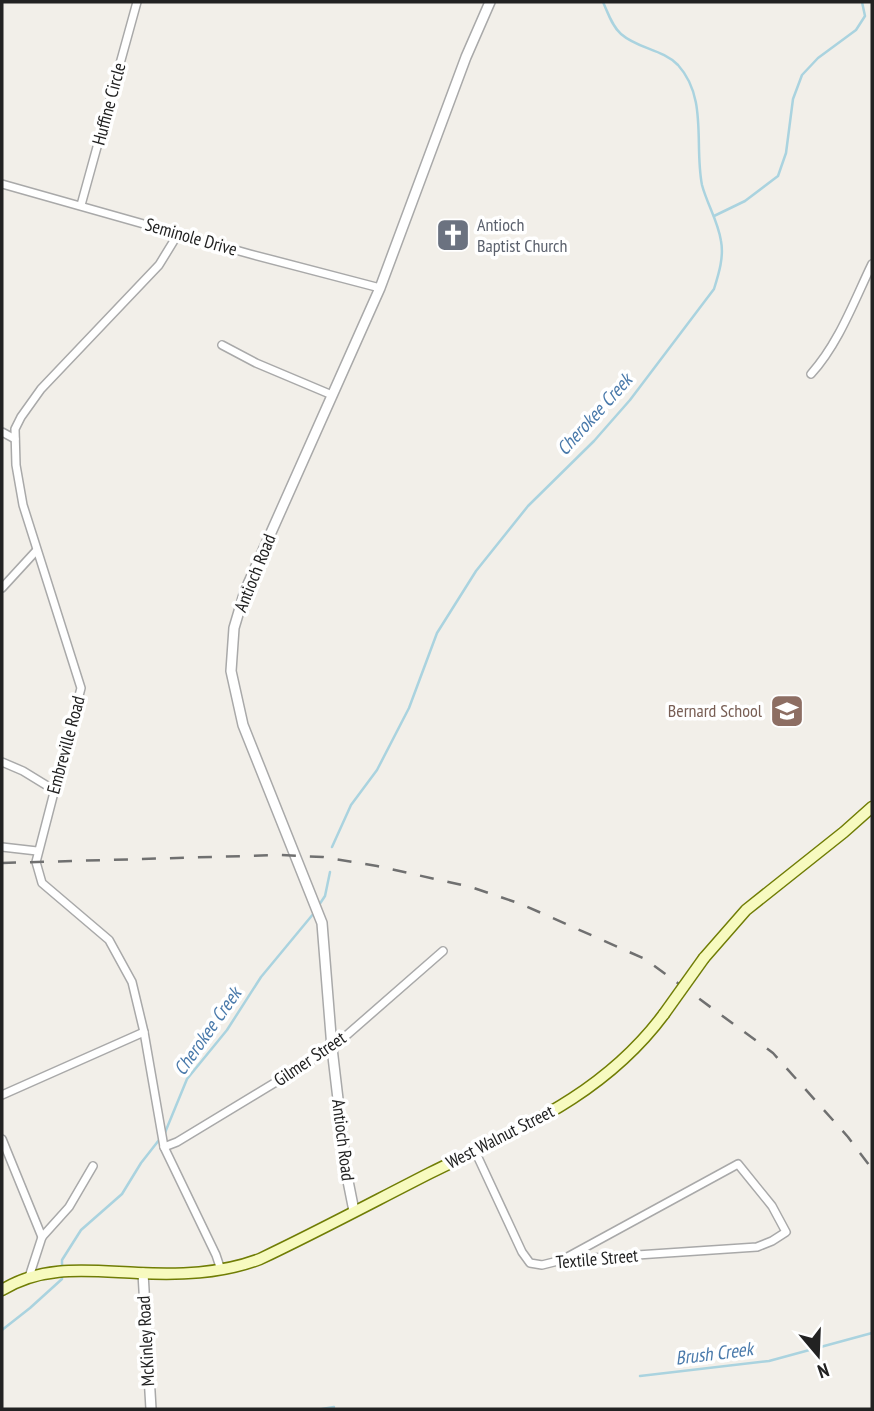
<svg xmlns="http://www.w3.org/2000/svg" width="874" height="1411" font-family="'PT Sans Narrow',sans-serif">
  <rect width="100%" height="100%" fill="#f2efe9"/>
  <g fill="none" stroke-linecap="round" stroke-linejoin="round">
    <!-- stream -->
    <g stroke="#aad3df" stroke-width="2.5">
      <path d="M 714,216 L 745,201 L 778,176 L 786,153 L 793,99 L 802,75 L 818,58 L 856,30 L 865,16 L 862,2"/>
      <path d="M 332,847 L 351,805 L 377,770 L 409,708 L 437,633 L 476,571 L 528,506 L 594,441 L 630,400 L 714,289 C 719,273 724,257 721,241 C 718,221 707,204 702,185 C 694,145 708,98 678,65 C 662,49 638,49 621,34 C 612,26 608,13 603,2"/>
      <path d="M 317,908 L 325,896 L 330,872"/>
      <path d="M 164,1135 L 187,1079 L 227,1030 L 261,977 L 314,913"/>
      <path d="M 62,1268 L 62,1260 L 81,1230 L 122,1194 L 141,1163 L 159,1140"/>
      <path d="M 2,1330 L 30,1308 L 62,1279 L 62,1275"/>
      <path d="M 640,1376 L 769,1361 L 872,1333"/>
      <path d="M 322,1409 L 334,1407"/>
    </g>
    <!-- minor casing -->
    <g stroke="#a9a9a9" stroke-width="10">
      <g id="minor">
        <path d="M 2,184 L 250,254 L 380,288"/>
        <path d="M 81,205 L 137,2"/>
        <path d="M 178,234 L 159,265 L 41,389 L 21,417 L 15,429 L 16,465 L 23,505 L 81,688 L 36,862 L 42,883 L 109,940 L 132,982 L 144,1032 L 164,1147 L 216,1255 L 221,1270"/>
        <path d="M 222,345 L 256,363 L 332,395"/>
        <path d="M 811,374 C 839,343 854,301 872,264"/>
        <path d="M 2,432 L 15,439"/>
        <path d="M 2,588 L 36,551"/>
        <path d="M 2,762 L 23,771 L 54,790"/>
        <path d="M 2,847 L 37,851"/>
        <path d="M 2,1095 L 144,1032"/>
        <path d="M 2,1139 L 42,1237"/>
        <path d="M 164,1147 L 177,1142 L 332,1048 L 443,951"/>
        <path d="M 475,1151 L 522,1252 L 530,1263 L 542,1265 L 562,1260 L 757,1247 L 772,1241 L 786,1232 L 772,1206 L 738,1164 L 562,1260"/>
        <path d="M 29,1277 L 42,1237 L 69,1207 L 93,1166"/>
      </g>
    </g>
    <!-- tertiary casing -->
    <g stroke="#a9a9a9" stroke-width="12">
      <g id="tertiary">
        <path d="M 354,1211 L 347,1176 L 332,1048 L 322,923 L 243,725 L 231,671 L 234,628 L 245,591 L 380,288 L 466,57 L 490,2"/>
        <path d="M 143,1273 L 151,1409"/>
      </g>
    </g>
    <!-- secondary casing -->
    <g stroke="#707d05" stroke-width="13">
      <g id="secondary">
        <path d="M 704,958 L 746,910 L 844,832 L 872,807"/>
        <path d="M 2,1290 C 44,1264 90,1271 138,1273 C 179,1275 220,1274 260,1259 C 317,1232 373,1202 430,1173 C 519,1129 603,1096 664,1014"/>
      </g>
    </g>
    <!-- minor -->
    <use href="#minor" stroke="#fff" stroke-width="7"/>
    <!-- tertiary -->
    <use href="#tertiary" stroke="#fff" stroke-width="9"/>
    <!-- secondary -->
    <use href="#secondary" stroke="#f7fabf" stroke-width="10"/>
    <!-- rail -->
    <path stroke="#707070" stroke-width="2.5" stroke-dasharray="14 14" stroke-linecap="butt" d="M 2,863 L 280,855 L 323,857 L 377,866 L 471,887 L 521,904 L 645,959 L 773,1053 L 848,1137 L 872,1169"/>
    <!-- secondary-bridge casing -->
    <g stroke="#707d05" stroke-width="13" stroke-linecap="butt">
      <path id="secondary-bridge" d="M 664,1014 L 704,958"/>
    </g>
    <!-- secondary-bridge -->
    <use href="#secondary-bridge" stroke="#f7fabf" stroke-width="10"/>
  </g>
  <!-- icons -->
  <defs>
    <g id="church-square" transform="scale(1.75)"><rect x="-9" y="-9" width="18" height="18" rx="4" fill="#6b7280" stroke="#fff"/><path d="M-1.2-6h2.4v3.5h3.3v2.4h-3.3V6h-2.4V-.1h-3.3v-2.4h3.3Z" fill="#fff"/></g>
    <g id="school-square" transform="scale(1.75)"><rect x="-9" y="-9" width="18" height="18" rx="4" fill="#8d6e63" stroke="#fff"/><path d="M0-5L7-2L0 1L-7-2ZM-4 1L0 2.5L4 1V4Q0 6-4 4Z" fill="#fff"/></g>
  </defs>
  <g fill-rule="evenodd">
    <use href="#church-square" x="453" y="235"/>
    <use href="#school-square" x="787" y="711"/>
  </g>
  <g text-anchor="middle" stroke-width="7" stroke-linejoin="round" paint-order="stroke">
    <!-- street labels -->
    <g font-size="18" fill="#222" stroke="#fff">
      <text transform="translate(109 104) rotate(-75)" y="6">Huffine Circle</text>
      <text transform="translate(191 237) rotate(16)" y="6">Seminole Drive</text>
      <text transform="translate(255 573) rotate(-68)" y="6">Antioch Road</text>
      <text transform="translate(66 745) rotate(-75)" y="6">Embreville Road</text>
      <text transform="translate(310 1059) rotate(-34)" y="6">Gilmer Street</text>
      <text transform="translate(500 1137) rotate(-27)" y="6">West Walnut Street</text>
      <text transform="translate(343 1140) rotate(83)" y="6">Antioch Road</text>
      <text transform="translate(597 1259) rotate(-5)" y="6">Textile Street</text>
      <text transform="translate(146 1341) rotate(-93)" y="6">McKinley Road</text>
    </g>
    <!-- worship labels -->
    <g font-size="18" fill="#5b616d" stroke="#fff" text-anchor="start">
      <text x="477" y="231">Antioch<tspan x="477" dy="21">Baptist Church</tspan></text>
    </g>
    <!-- education labels -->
    <g font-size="18" fill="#785e54" stroke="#fff" text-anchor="end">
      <text x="762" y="717">Bernard School</text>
    </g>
    <!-- water labels -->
    <g font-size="19" font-style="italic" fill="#4a7aab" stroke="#fff">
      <text transform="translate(594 414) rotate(-48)" y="7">Cherokee Creek</text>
      <text transform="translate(207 1031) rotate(-55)" y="7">Cherokee Creek</text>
      <text transform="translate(714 1353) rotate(-7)" y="7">Brush Creek</text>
    </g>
  </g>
  <!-- border -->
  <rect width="874" height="1411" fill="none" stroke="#222222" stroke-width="7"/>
  <!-- north arrow -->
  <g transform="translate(818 1355) rotate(161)" stroke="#ffffff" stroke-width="5" paint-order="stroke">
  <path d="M0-5L12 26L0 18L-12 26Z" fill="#222222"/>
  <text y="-10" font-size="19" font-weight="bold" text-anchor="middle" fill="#222222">N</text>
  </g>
</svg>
